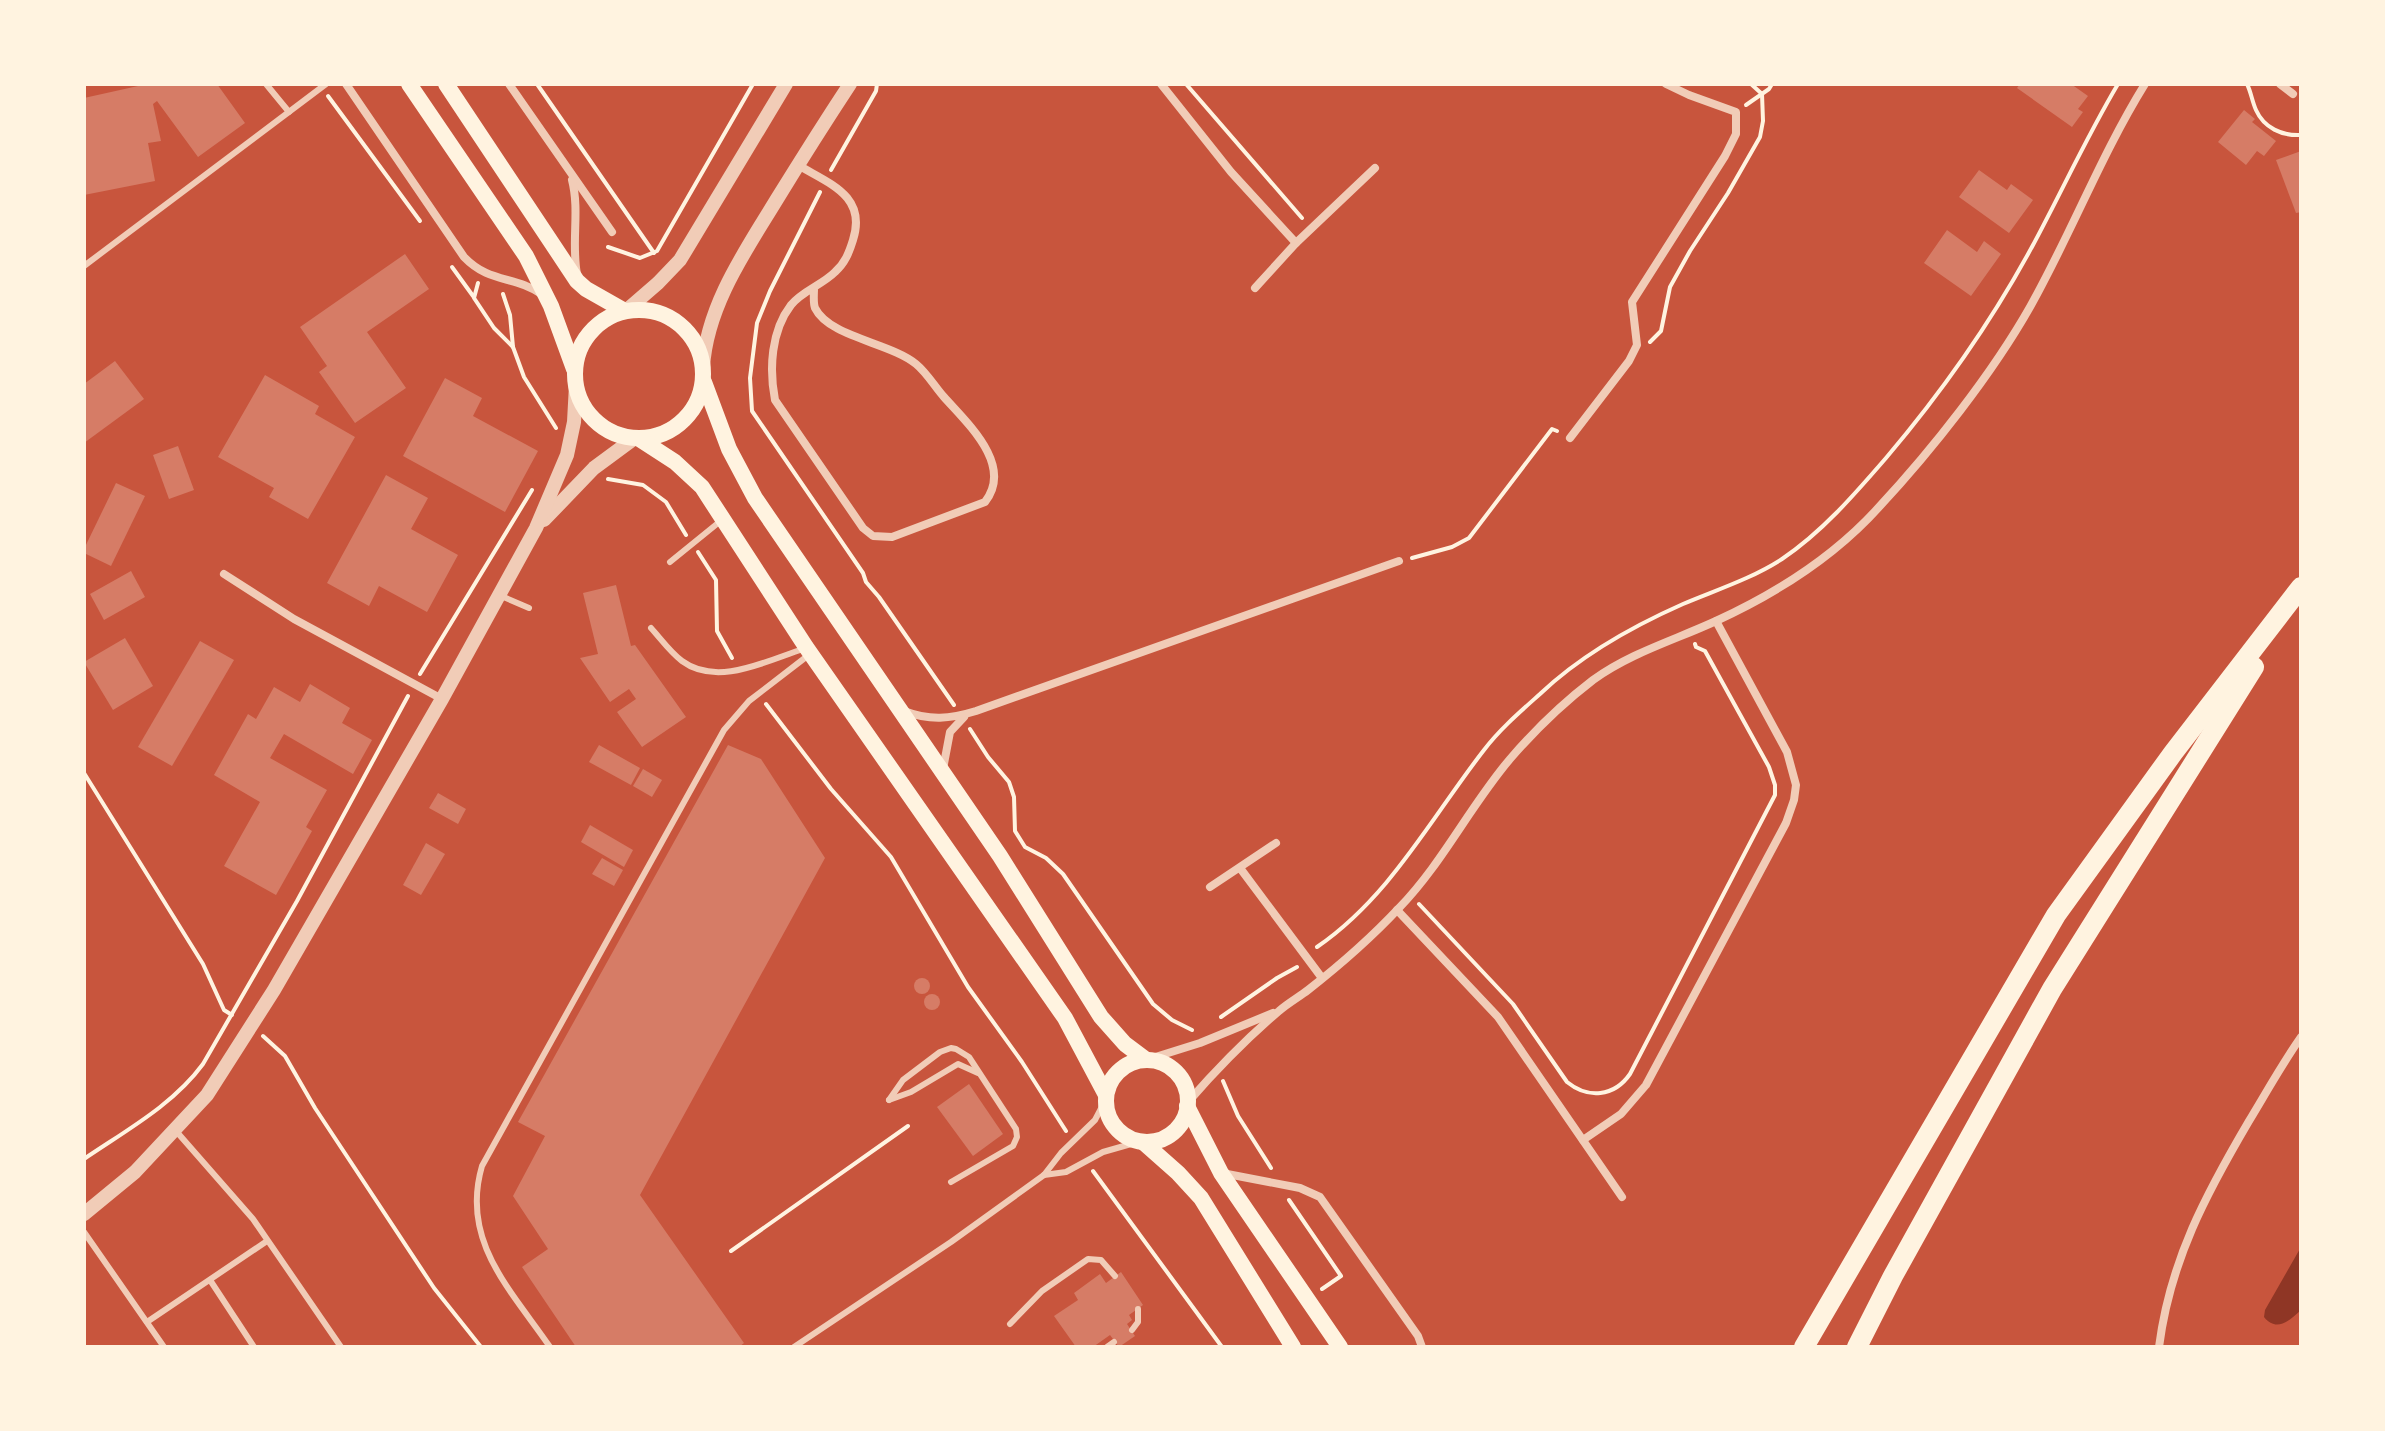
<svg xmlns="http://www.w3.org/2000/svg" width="2385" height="1431" font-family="'Public Sans',sans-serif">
  <rect width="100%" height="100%" fill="#c8553d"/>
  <!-- water -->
  <path fill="#8f3625" d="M 2301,1247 L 2301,1310 C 2290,1320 2277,1333 2264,1317 L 2265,1310 Z"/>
  <!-- building -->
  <g fill="#d67c66">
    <path d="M 147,84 L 217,84 L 245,123 L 198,157 L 157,101 L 153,104 L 161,141 L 148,143 L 155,181 L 84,195 L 84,98 Z"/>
    <path d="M 2020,84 L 2071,84 L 2088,96 L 2078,109 L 2083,112 L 2072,127 L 2017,88 Z"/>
    <path d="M 2244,110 L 2255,119 L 2252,122 L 2276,141 L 2264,156 L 2257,151 L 2246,165 L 2218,142 Z"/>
    <path d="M 2301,151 L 2301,212 L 2296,213 L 2276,160 Z"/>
    <path d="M 1979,170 L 2007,190 L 2011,184 L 2033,200 L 2009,233 L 1959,197 Z"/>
    <path d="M 1947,230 L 1977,252 L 1984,241 L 2001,254 L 1971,296 L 1924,263 Z"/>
    <path d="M 405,254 L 429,289 L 367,332 L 406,388 L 355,423 L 319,372 L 327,366 L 300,327 Z"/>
    <path d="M 115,361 L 144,399 L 84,443 L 84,384 Z"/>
    <path d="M 265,375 L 319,406 L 315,414 L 355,437 L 308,519 L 269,497 L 274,488 L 218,457 Z"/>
    <path d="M 445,378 L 482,398 L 473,416 L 538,451 L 505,512 L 403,456 Z"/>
    <path d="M 178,446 L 194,490 L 169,499 L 153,455 Z"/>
    <path d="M 386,475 L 428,498 L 411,529 L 458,555 L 427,612 L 379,586 L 369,606 L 327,583 Z"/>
    <path d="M 116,483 L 145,496 L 111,566 L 84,553 L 84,549 Z"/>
    <path d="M 131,571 L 145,597 L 104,620 L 90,594 Z"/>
    <path d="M 616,585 L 631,646 L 635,645 L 686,717 L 642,747 L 617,712 L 636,699 L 629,689 L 610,702 L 580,658 L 598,654 L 583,593 Z"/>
    <path d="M 125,638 L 153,686 L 113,710 L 84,662 Z"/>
    <path d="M 200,641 L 234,660 L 172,766 L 138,747 Z"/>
    <path d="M 310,684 L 350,708 L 342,723 L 372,740 L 353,774 L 284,734 L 270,758 L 327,790 L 306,827 L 312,831 L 276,895 L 224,866 L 260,802 L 214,775 L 248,714 L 256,719 L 274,687 L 300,702 Z"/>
    <path d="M 599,745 L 640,768 L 631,785 L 589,762 Z"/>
    <path d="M 728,745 L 761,759 L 825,858 L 640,1195 L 744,1343 L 739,1347 L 576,1347 L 522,1267 L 548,1249 L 513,1196 L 545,1136 L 518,1122 Z"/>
    <path d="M 643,769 L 662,780 L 652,797 L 633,786 Z"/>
    <path d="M 438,793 L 466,809 L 458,824 L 429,808 Z"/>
    <path d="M 590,825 L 633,850 L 624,867 L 581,842 Z"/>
    <path d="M 426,843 L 445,854 L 421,895 L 403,885 Z"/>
    <path d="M 602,858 L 623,870 L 614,886 L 592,874 Z"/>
    <circle cx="922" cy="986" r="8"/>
    <circle cx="932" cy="1002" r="8"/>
    <path d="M 969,1084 L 1003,1134 L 973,1156 L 937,1107 Z"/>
    <path d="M 1121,1272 L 1143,1305 L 1129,1315 L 1132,1320 L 1127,1324 L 1135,1336 L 1119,1347 L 1110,1335 L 1093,1347 L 1076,1347 L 1054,1316 L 1078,1300 L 1074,1293 L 1100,1274 L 1106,1283 Z"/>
  </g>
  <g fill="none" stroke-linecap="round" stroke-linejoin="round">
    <!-- path -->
    <g stroke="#fff3e0" stroke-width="4">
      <path d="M 537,84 L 654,253"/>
      <path d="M 1186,84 L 1302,218"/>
      <path d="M 2247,84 C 2251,92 2252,101 2256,110 C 2264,128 2282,136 2301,135"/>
      <path d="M 328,96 L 420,221"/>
      <path d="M 1746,105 L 1769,89 L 1772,84"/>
      <path d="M 831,170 L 876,91 L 877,84"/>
      <path d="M 820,192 L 770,291 L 757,323 L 750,378 L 752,411 L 863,573 L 866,582 L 879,597 L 954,705"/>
      <path d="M 608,247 L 640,258 L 657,251 L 753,84"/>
      <path d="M 452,267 L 473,296"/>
      <path d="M 478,283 L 474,298 L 494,328 L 513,347"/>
      <path d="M 503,294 L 510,315 L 513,347 L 524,377 L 556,428"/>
      <path d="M 1650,342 L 1661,331 L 1670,287 L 1690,251 L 1728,193 L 1760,137 L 1763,121 L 1762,94 L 1751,84"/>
      <path d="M 608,479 L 643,485 L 666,502 L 686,535"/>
      <path d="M 698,552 L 716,580 L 717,631 L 732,658"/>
      <path d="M 1412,558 L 1452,547 L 1469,538 L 1552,429 L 1557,431"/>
      <path d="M 420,674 L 532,490"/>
      <path d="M 766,704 L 831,789 L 891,857 L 968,987 L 1022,1062 L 1066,1131"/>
      <path d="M 970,729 L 988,757 L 1009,782 L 1014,797 L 1015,831 L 1025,847 L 1046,858 L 1063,874 L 1153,1004 L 1172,1020 L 1192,1030"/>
      <path d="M 84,773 L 203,964 L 224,1010 L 232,1015"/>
      <path d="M 1419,904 L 1513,1004 L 1567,1082 C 1588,1099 1614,1097 1630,1074 L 1775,795 L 1775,785 L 1769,767 L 1705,651 L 1696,647 L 1695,644"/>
      <path d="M 1317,947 C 1390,897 1431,818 1484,750 C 1500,729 1521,711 1540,694 C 1581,655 1631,627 1683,604 C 1716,590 1751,579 1782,559 C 1822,532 1854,495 1886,458 C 1942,392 1992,321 2033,245 C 2062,191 2087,136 2118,84"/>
      <path d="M 1221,1017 L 1277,978 L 1297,967"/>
      <path d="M 263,1036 L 285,1056 L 315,1108 L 434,1288 L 481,1347"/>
      <path d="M 1223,1081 L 1238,1116 L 1271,1168"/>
      <path d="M 84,1159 C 125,1131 173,1105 203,1064 L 297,901 L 408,696"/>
      <path d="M 1093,1171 L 1222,1347"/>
      <path d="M 1289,1200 L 1341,1276 L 1322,1289"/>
      <path d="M 731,1251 L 908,1126"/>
    </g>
    <!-- service -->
    <g stroke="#f1ccb7" stroke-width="6">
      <path d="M 266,84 L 289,112"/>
      <path d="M 84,266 L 326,84"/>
      <path d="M 670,562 L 723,519"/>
      <path d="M 499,595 L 529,608"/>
      <path d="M 651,628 C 661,639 670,652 682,661 C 717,687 766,661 803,649"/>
      <path d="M 889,1100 L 903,1080 L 940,1052 L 951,1048 L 956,1049 L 969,1057 L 1016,1129 L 1017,1137 L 1013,1146 L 951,1182"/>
      <path d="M 889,1100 L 911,1092 L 958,1064 L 978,1073"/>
      <path d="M 176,1131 L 253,1219 L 341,1347"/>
      <path d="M 1044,1175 L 1066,1172 L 1103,1152 L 1138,1142"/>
      <path d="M 84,1232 L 164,1347"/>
      <path d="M 210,1280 L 254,1347"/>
      <path d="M 147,1322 L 267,1241"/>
      <path d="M 1010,1324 L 1042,1291 L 1088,1259 L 1101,1260 L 1115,1276"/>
      <path d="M 1132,1330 L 1138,1322 L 1138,1309"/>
      <path d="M 550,1347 C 511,1290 460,1241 482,1166 L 724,730 L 749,701 L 810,654"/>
      <path d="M 794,1347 L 951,1242 L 1044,1175 L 1061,1153 L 1095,1120 L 1106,1099"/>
      <path d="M 1107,1347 L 1114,1342"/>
    </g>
    <!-- minor -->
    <g stroke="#f1ccb7" stroke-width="8">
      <path d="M 346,84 L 464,257 C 490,284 514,275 543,295"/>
      <path d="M 509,84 L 612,232"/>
      <path d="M 1161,84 L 1231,172 L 1296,243"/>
      <path d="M 2280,84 L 2293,94"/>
      <path d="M 798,165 C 830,184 867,196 853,240 C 849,253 845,263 835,272 C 822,285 802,291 791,305 C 771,331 769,369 775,400 L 863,528 L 873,536 L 892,537 L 985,502 C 1014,465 967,423 944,397 C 935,387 927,373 916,364 C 891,343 829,337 815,308 C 813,303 814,294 814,289"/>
      <path d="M 572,180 C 580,211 571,243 577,274"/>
      <path d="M 1255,288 L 1296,243 L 1375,168"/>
      <path d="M 1570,438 L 1629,361 L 1637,345 L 1632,302 L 1725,156 L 1736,134 L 1736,112 L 1689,95 L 1666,84"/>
      <path d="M 224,574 L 294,619 L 442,699"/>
      <path d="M 904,711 C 930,721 950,719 976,711 L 1399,561"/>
      <path d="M 943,769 L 950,732 L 964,717"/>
      <path d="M 1240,868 L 1322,978"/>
      <path d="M 1210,887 L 1276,843"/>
      <path d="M 1397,910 L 1498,1017 L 1622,1197"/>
      <path d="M 1149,1059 L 1200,1043 L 1273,1013"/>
      <path d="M 1188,1102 C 1216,1070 1246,1039 1279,1011 C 1288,1003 1299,997 1308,990 C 1340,965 1371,938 1399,908 C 1442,864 1470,806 1510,759 C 1535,730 1563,703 1593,680 C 1630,653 1675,640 1716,621 C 1777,593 1834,557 1879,507 C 1932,450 1992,374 2030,307 C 2071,234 2101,155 2145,84"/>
      <path d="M 1583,1140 L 1621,1114 L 1646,1085 L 1786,823 L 1794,800 L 1796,785 L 1787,752 L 1716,621"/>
      <path d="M 1222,1173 L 1300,1188 L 1320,1197 L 1418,1336 L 1422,1347"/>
      <path d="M 2159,1347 C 2170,1261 2206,1194 2249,1121 C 2266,1093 2282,1064 2301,1037"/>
    </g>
    <!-- tertiary -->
    <g stroke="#f1ccb7" stroke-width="14">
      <path d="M 628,309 L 658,283 L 680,260 L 786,84"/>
      <path d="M 703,367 C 707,305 746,250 777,199 C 801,160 825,122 850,84"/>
      <path d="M 544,520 L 594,468 L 636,437"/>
      <path d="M 84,1214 L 135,1172 L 207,1095 L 274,990 L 442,699 L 536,528 L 567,455 L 574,422 L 576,385"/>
    </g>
    <!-- secondary -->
    <g stroke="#fff3e0" stroke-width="16">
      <path d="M 409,84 L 526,256 L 551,306 L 574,369"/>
      <path d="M 446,84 L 577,281 L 586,289 L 623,310"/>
      <circle cx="639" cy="374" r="64"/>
      <path d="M 704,382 L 729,449 L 755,498 L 1000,856 L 1101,1017 L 1125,1044 L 1145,1059"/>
      <path d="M 638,438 L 675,462 L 702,487 L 806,647 L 1065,1018 L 1106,1095"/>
      <circle cx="1147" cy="1101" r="41"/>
      <path d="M 1187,1106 L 1221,1173 L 1340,1347"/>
      <path d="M 1143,1142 L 1178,1173 L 1201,1198 L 1293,1347"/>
    </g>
    <!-- primary -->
    <g stroke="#fff3e0" stroke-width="20">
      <path d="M 1804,1347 L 2056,915 L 2173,753 L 2301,587"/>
      <path d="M 1857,1347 L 1893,1276 L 2052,989 L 2254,667"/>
    </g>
  </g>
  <!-- border -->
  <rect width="2385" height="1431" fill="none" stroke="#fff3e0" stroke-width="172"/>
</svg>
